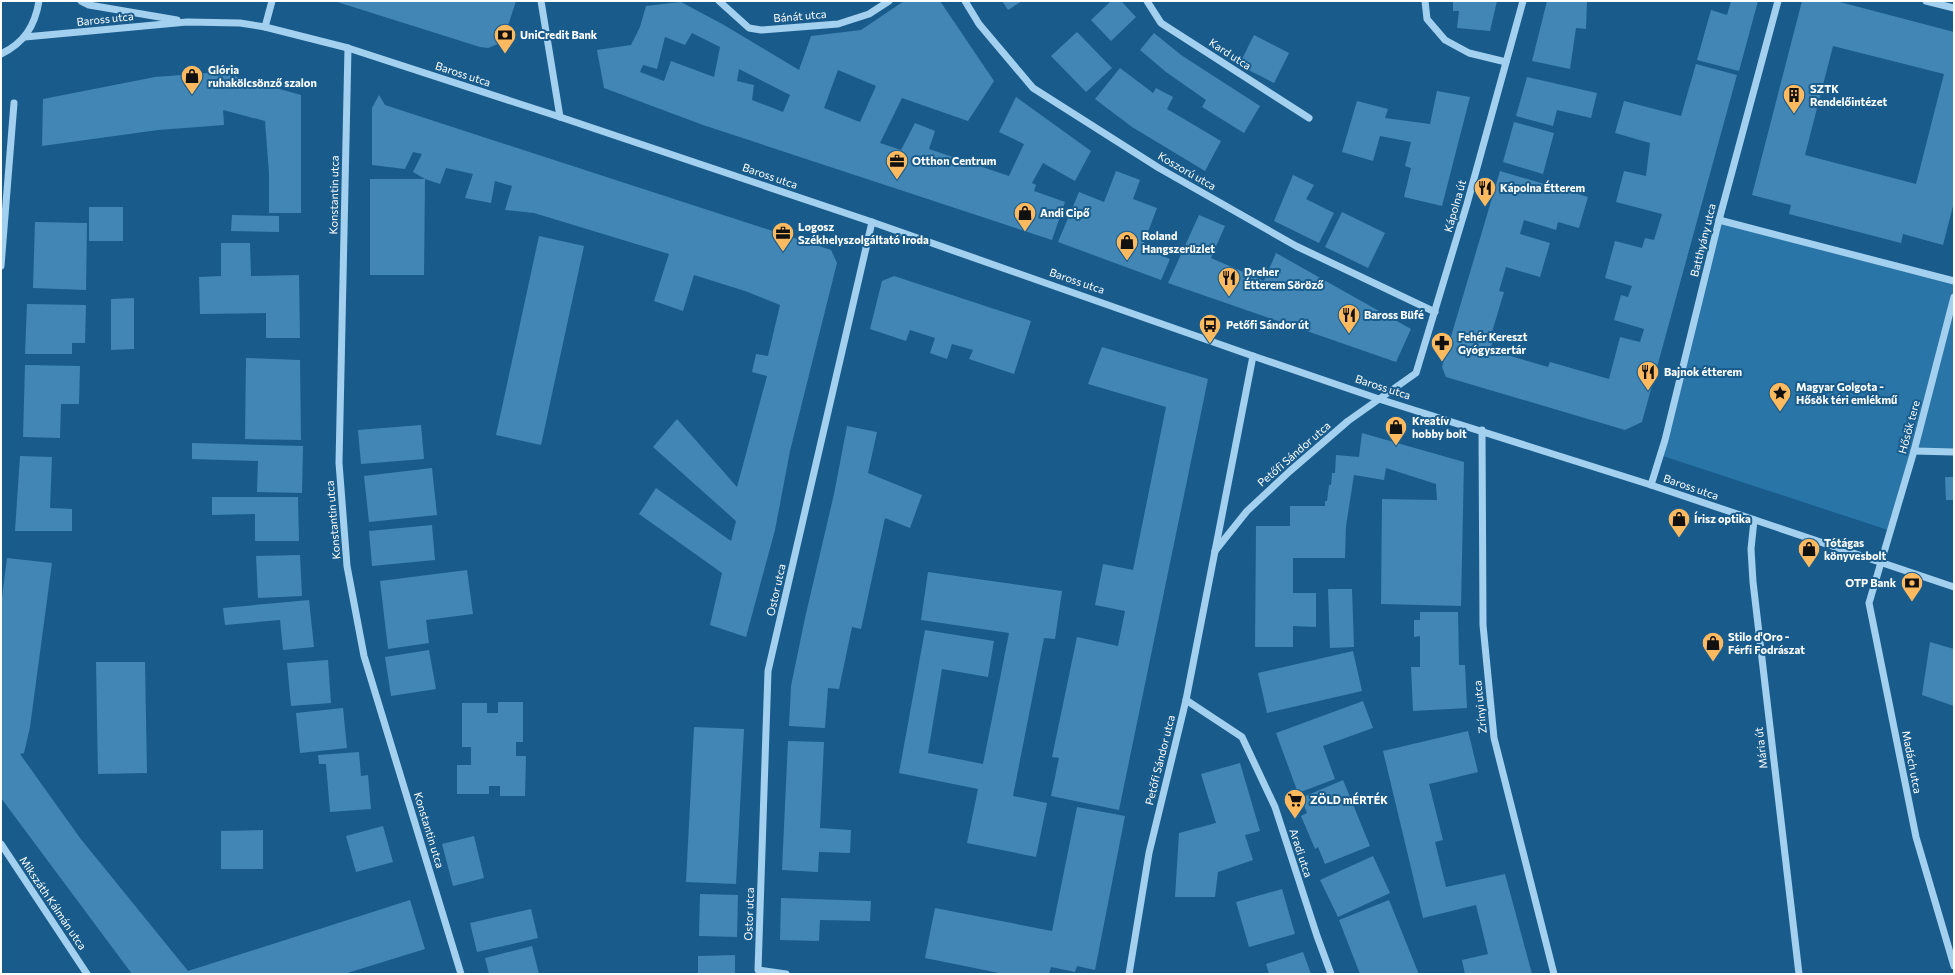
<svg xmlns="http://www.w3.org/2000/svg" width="1955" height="975" font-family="Commissioner,sans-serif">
  <rect width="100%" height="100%" fill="#195c8c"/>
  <!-- green -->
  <path fill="#2975a8" d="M 1719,220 L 1954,281 L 1954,452 L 1914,451 L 1891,531 L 1660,455 Z"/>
  <!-- building -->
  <g fill="#4186b4" fill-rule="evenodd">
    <path d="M 334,1 L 516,1 L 504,38 L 498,44 L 488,48 L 480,47 Z"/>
    <path d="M 904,1 L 940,1 L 994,81 L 968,121 L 902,98 L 880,143 L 901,150 L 915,123 L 935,131 L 929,149 L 1009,176 L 1024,144 L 999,132 L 1016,97 L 1091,151 L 1075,181 L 1043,163 L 1032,183 L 1036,185 L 1034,191 L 1065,202 L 1052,240 L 703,125 L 604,88 L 597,50 L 631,45 L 640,27 L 646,6 L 681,2 L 724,25 L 799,70 L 811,36 L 861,30 ZM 692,33 L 720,47 L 714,77 L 671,61 L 664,81 L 640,72 L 643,65 L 657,69 L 665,37 L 685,45 ZM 739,69 L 790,95 L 783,112 L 752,100 L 754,85 L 737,81 ZM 838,70 L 876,86 L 860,122 L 824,108 Z"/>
    <path d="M 1002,1 L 1022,1 L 1008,10 Z"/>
    <path d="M 1111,1 L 1121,1 L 1136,17 L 1111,41 L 1091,20 Z"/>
    <path d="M 1453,1 L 1497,1 L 1490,31 L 1457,28 L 1459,11 L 1453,11 Z"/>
    <path d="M 1547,1 L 1587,1 L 1586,29 L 1576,28 L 1570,69 L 1532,61 Z"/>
    <path d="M 1731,1 L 1758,1 L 1739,71 L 1697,60 L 1711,10 L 1727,15 Z"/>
    <path d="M 1802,1 L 1836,1 L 1954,32 L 1954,202 L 1943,245 L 1903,234 L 1901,243 L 1789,214 L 1791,205 L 1752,195 ZM 1833,46 L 1944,74 L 1916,184 L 1805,155 Z"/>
    <path d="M 1077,32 L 1112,68 L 1086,92 L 1051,56 Z"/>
    <path d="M 1154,33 L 1181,55 L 1260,106 L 1244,133 L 1202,107 L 1206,100 L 1166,72 L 1140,50 Z"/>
    <path d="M 1254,35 L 1289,53 L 1274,83 L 1239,65 Z"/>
    <path d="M 1696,64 L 1737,75 L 1642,422 L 1625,430 L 1446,377 L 1442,367 L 1500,171 L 1588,197 L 1579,228 L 1558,222 L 1556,230 L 1524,220 L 1520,234 L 1550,243 L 1540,277 L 1506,267 L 1499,291 L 1504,292 L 1492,332 L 1495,333 L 1490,350 L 1548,367 L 1550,362 L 1609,379 L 1620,337 L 1640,342 L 1644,329 L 1614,320 L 1621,295 L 1628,297 L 1632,286 L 1605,278 L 1615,241 L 1642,248 L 1645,238 L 1654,240 L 1662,214 L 1616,202 L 1624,171 L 1646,176 L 1650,143 L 1615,133 L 1624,101 L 1681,116 Z"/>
    <path d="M 1120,68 L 1153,93 L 1156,88 L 1173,97 L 1167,109 L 1221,141 L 1205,171 L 1132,127 L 1095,99 Z"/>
    <path d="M 220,72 L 301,95 L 301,213 L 269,213 L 269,173 L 265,121 L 223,110 L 224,125 L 158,130 L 42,146 L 43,99 L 155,77 Z"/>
    <path d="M 1527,77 L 1597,93 L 1591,118 L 1557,110 L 1553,126 L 1516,116 Z"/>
    <path d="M 1437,91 L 1470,97 L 1442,206 L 1404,197 L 1411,168 L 1405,166 L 1411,142 L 1380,136 L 1373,161 L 1342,152 L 1357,101 L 1388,109 L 1385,118 L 1430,124 Z"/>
    <path d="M 379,95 L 385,105 L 831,250 L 837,263 L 790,451 L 775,530 L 746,637 L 710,625 L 722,573 L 639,514 L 656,488 L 731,541 L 736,521 L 653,447 L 677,419 L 737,487 L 767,376 L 752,372 L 756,354 L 768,356 L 780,305 L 745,291 L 694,275 L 683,311 L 654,301 L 669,254 L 534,213 L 505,210 L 512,186 L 495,181 L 491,203 L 465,198 L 473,174 L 446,168 L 440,184 L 425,179 L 413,172 L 422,154 L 413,152 L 405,169 L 372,165 L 372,108 Z"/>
    <path d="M 1514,122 L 1554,133 L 1543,174 L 1503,162 Z"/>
    <path d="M 1116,171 L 1140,180 L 1133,199 L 1157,208 L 1142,248 L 1170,259 L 1161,280 L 1058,242 L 1079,192 L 1104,202 Z"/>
    <path d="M 1293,175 L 1314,185 L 1306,199 L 1334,213 L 1319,243 L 1274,221 Z"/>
    <path d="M 370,179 L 425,179 L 424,275 L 370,275 Z"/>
    <rect x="89" y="207" width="34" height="34"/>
    <path d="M 1342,212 L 1385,233 L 1368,268 L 1325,247 Z"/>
    <path d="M 232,215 L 279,216 L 279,232 L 231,231 Z"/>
    <path d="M 1199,215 L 1225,226 L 1211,258 L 1264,281 L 1276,253 L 1411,329 L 1396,362 L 1168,283 Z"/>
    <path d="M 35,222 L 87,223 L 86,290 L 33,288 Z"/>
    <path d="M 539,236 L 584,246 L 541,445 L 496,435 Z"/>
    <path d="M 221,243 L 250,243 L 251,276 L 299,275 L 300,338 L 266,338 L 266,313 L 200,314 L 199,277 L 221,276 Z"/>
    <path d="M 894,276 L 1031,321 L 1014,374 L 969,359 L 973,350 L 952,344 L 947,359 L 930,353 L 935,338 L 910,330 L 906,341 L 870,329 L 882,281 Z"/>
    <path d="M 134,298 L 134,349 L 111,350 L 111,299 Z"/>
    <path d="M 27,304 L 86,305 L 85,343 L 72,343 L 72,354 L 25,354 Z"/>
    <path d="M 1102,347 L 1208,379 L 1119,810 L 1051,796 L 1059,758 L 1052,757 L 1077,637 L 1118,646 L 1125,611 L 1095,605 L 1103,564 L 1133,570 L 1166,407 L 1088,384 Z"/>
    <path d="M 246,358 L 300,360 L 301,440 L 245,439 Z"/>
    <path d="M 25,365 L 80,366 L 79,404 L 61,404 L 60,438 L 23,437 Z"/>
    <path d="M 421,425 L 424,459 L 361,464 L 358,430 Z"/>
    <path d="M 847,426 L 877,432 L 868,473 L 922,495 L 910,528 L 885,518 L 861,629 L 852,627 L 839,689 L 828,688 L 825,728 L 789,726 L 791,686 L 805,618 L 834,494 Z"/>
    <path d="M 1362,433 L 1464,462 L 1461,606 L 1381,604 L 1382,499 L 1437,500 L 1436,484 L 1386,468 L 1384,480 L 1354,475 L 1346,526 L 1345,558 L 1293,558 L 1293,593 L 1316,593 L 1316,627 L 1293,626 L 1293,647 L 1255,647 L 1256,526 L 1290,526 L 1290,506 L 1325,506 L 1325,501 L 1327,501 L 1329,485 L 1331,485 L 1332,473 L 1335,473 L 1336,455 L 1359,457 Z"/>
    <path d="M 192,443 L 303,446 L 302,493 L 257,492 L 258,461 L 192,459 Z"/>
    <path d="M 20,456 L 52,457 L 50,508 L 72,509 L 72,531 L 15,531 Z"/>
    <path d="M 432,468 L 437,515 L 369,522 L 364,476 Z"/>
    <path d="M 1945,477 L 1954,477 L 1954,500 L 1946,500 Z"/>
    <path d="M 212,497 L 298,497 L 299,541 L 255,541 L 255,514 L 212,515 Z"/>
    <path d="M 432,525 L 435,560 L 372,566 L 369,531 Z"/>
    <path d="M 300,555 L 302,596 L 258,598 L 256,556 Z"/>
    <path d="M 7,558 L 52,563 L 30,727 L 24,753 L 20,754 L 80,838 L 188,971 L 410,900 L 425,949 L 344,974 L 132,974 L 1,798 L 1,605 Z"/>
    <path d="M 467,570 L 473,614 L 426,620 L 429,643 L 388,649 L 380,581 Z"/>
    <path d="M 928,572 L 1062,591 L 1055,639 L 1044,638 L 1013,796 L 1047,803 L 1036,857 L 967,843 L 978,789 L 899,773 L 925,630 L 994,641 L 988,677 L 942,669 L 928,753 L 983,764 L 1009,633 L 921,620 Z"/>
    <path d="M 1328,589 L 1352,589 L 1354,647 L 1330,648 Z"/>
    <path d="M 309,600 L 314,647 L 283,650 L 280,620 L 225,625 L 223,608 Z"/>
    <path d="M 1420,612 L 1458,612 L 1459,665 L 1465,665 L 1467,708 L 1413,711 L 1411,667 L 1420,667 L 1420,636 L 1414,637 L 1414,620 L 1420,620 Z"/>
    <path d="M 1930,642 L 1954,649 L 1954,706 L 1922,695 Z"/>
    <path d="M 429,650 L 436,689 L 391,696 L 385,657 Z"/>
    <path d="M 1353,651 L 1362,691 L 1267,713 L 1258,673 Z"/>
    <path d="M 328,660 L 331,703 L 291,706 L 287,663 Z"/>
    <path d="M 96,662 L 145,662 L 147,773 L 98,774 Z"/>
    <path d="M 1363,701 L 1373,728 L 1323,746 L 1335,779 L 1298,793 L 1276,733 Z"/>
    <path d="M 498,702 L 523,702 L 523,742 L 516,742 L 516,756 L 526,756 L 525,796 L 500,796 L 500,786 L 489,786 L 489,794 L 457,794 L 457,765 L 471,765 L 471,747 L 462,747 L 462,703 L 487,703 L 487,713 L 498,713 Z"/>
    <path d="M 343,708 L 347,748 L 300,753 L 296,713 Z"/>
    <path d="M 694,727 L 744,729 L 736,884 L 686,882 Z"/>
    <path d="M 1468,731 L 1478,772 L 1429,784 L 1443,840 L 1435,842 L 1446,887 L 1505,874 L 1532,974 L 1465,974 L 1462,960 L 1488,954 L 1476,905 L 1423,918 L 1383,751 Z"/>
    <path d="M 788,741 L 824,742 L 820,828 L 851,830 L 850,853 L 819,852 L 818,872 L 782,870 Z"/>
    <path d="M 359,752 L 361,776 L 368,775 L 371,809 L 330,812 L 326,764 L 319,764 L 318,755 Z"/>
    <path d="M 1240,763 L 1260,831 L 1245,835 L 1253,860 L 1218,872 L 1215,897 L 1175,897 L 1179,833 L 1216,823 L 1201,774 Z"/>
    <path d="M 1343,780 L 1370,846 L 1325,864 L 1318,847 L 1315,849 L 1301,816 L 1307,813 L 1301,798 Z"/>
    <path d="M 1077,807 L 1125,816 L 1095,970 L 1077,966 L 1075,972 L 1051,967 L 1049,974 L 1004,974 L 925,958 L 935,908 L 1052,931 Z"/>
    <path d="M 383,826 L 393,862 L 356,872 L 346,836 Z"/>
    <path d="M 263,830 L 263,869 L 221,869 L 221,831 Z"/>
    <path d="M 474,836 L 484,878 L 453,886 L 442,844 Z"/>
    <path d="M 1373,856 L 1390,893 L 1338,917 L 1320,880 Z"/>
    <path d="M 1282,889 L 1295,934 L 1249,947 L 1236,902 Z"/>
    <path d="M 700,894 L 738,895 L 737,937 L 699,936 Z"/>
    <path d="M 781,898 L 871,901 L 870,921 L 820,920 L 819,941 L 780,940 Z"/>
    <path d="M 1389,900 L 1418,972 L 1419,974 L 1360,974 L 1339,920 Z"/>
    <path d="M 531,909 L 538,938 L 477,952 L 470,923 Z"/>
    <path d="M 532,946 L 539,974 L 489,974 L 485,958 Z"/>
    <path d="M 1303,952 L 1311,974 L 1269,974 L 1266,964 Z"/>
    <path d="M 735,955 L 735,974 L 698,974 L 698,956 Z"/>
  </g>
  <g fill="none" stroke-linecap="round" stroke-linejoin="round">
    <!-- minor -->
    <g stroke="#a3d0ee" stroke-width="7">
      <path d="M 81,1 L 89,5 L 177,20"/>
      <path d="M 541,1 L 560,117"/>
      <path d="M 719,1 L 749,28 L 761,30 L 838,24 L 869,14 L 889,1"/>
      <path d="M 965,1 L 979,24 L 1033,88 L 1159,168 L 1296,246 L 1435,312"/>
      <path d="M 1147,1 L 1161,23 L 1309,118"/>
      <path d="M 1425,1 L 1427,19 L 1445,40 L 1469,53 L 1506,62"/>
      <path d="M 1926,1 L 1954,8"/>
      <path d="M 265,27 L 272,1"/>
      <path d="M 25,37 L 187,22 L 240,23 L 265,27 L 348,48 L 560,117 L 872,222 L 1253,356 L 1379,399 L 1651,485 L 1954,587"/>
      <path d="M 348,48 L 339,463 L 347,566 L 364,656 L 461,974"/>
      <path d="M 1,54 C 24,43 35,26 39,1"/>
      <path d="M 1719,220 L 1954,281"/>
      <path d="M 1,266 L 14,103"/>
      <path d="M 1954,297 L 1914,451 L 1869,603 L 1916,837 L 1954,966"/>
      <path d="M 1482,430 L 1483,625 L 1494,738 L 1554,974"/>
      <path d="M 1914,451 L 1954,452"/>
      <path d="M 1651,485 L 1665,440 L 1719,220 L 1778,1"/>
      <path d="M 1754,520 L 1751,549 L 1753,582 L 1799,974"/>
      <path d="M 1215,551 L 1247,511 L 1290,471 L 1348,421 L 1416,373 L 1467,204 L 1523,1"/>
      <path d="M 1186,700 L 1242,737 L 1275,807 L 1317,936 L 1331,974"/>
      <path d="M 1,844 L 87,974"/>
      <path d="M 786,974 L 758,970 L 768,671 L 872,222"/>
      <path d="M 1129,974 L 1149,853 L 1186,700 L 1253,356"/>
    </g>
  </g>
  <!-- icons -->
  <defs>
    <g id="bank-pin" transform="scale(1.15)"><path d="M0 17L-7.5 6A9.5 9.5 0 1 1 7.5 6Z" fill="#ffba60" stroke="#195c8c"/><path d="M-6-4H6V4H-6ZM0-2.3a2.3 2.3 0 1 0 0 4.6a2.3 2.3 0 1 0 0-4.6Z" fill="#111"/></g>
    <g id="shop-pin" transform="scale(1.15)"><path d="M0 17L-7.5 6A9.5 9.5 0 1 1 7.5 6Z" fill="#ffba60" stroke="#195c8c"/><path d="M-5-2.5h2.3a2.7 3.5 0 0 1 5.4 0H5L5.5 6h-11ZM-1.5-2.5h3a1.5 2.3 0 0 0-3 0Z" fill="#111"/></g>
    <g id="building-pin" transform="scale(1.15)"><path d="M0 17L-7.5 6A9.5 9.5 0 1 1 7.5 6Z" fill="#ffba60" stroke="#195c8c"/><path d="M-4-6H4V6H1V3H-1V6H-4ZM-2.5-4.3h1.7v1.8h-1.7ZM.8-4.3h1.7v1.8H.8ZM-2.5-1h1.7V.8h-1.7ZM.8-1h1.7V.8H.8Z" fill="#111"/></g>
    <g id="office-pin" transform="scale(1.15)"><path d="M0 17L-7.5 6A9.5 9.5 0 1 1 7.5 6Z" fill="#ffba60" stroke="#195c8c"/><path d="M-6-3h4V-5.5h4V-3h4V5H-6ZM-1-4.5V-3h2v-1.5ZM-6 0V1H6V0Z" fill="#111"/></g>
    <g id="restaurant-pin" transform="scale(1.15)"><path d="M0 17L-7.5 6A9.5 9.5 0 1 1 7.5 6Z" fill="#ffba60" stroke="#195c8c"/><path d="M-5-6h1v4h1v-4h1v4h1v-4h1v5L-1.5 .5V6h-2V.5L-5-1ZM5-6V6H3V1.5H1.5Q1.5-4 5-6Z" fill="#111"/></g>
    <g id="bus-pin" transform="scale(1.15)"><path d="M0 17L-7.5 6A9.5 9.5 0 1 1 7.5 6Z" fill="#ffba60" stroke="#195c8c"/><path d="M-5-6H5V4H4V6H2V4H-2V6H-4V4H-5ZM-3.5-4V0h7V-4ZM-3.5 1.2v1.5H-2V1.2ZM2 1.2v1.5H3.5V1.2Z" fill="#111"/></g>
    <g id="pharmacy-pin" transform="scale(1.15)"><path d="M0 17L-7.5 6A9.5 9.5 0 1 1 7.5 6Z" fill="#ffba60" stroke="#195c8c"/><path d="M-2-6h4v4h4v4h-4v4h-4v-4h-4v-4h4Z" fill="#111"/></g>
    <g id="sight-pin" transform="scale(1.15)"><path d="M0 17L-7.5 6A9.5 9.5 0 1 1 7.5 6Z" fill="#ffba60" stroke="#195c8c"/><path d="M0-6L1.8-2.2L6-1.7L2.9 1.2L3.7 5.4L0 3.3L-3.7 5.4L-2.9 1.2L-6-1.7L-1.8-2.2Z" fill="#111"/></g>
    <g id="supermarket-pin" transform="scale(1.15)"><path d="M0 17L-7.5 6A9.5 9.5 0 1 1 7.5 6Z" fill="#ffba60" stroke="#195c8c"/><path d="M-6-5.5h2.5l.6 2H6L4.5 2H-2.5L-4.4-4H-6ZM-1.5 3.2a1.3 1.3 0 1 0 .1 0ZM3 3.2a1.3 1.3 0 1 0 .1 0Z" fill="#111"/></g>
  </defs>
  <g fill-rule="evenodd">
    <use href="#bank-pin" x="505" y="35"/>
    <use href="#shop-pin" x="192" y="76"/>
    <use href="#building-pin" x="1794" y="95"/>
    <use href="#office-pin" x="897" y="161"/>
    <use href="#restaurant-pin" x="1485" y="188"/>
    <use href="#shop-pin" x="1025" y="213"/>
    <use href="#office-pin" x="783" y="233"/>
    <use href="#shop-pin" x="1127" y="242"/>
    <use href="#restaurant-pin" x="1229" y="278"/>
    <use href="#restaurant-pin" x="1349" y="315"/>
    <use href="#bus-pin" x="1210" y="325"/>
    <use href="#pharmacy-pin" x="1442" y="343"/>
    <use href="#restaurant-pin" x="1648" y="372"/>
    <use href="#sight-pin" x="1780" y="393"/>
    <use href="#shop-pin" x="1396" y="427"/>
    <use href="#shop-pin" x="1679" y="519"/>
    <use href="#shop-pin" x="1809" y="549"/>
    <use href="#bank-pin" x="1912" y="583"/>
    <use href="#shop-pin" x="1713" y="643"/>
    <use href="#supermarket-pin" x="1295" y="800"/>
  </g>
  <g text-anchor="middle" stroke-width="4" stroke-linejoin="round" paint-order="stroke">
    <!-- street labels -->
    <g font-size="11" fill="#fff" stroke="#195c8c">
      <text transform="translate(800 16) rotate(-5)" y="4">Bánát utca</text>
      <text transform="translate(105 19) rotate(-6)" y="4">Baross utca</text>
      <text transform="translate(1230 54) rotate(33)" y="4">Kard utca</text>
      <text transform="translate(463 74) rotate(18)" y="4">Baross utca</text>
      <text transform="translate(1187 171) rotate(30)" y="4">Koszorú utca</text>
      <text transform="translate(770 176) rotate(19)" y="4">Baross utca</text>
      <text transform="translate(334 195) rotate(-89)" y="4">Konstantin utca</text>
      <text transform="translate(1455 206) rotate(-74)" y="4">Kápolna út</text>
      <text transform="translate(1703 240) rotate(-76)" y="4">Batthyány utca</text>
      <text transform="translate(1077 281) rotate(19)" y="4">Baross utca</text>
      <text transform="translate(1383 387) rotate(18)" y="4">Baross utca</text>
      <text transform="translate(1909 427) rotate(-75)" y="4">Hősök tere</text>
      <text transform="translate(1294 454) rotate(-41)" y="4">Petőfi Sándor utca</text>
      <text transform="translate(1691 487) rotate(19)" y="4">Baross utca</text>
      <text transform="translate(333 520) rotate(-95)" y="4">Konstantin utca</text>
      <text transform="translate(776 590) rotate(-77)" y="4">Ostor utca</text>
      <text transform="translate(1480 707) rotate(-96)" y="4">Zrínyi utca</text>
      <text transform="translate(1761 748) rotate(-97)" y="4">Mária út</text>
      <text transform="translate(1160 760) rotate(-76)" y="4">Petőfi Sándor utca</text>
      <text transform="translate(1912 762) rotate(79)" y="4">Madách utca</text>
      <text transform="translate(429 830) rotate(73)" y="4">Konstantin utca</text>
      <text transform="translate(1301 853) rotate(72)" y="4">Aradi utca</text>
      <text transform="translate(53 903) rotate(56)" y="4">Mikszáth Kálmán utca</text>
      <text transform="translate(749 914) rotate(-88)" y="4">Ostor utca</text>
    </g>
    <!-- poi labels -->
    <g font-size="11" font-weight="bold" fill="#fff" stroke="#195c8c" text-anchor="start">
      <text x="520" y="39">UniCredit Bank</text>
      <text x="208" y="74">Glória<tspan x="208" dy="13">ruhakölcsönző szalon</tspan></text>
      <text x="1810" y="93">SZTK<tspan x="1810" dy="13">Rendelőintézet</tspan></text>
      <text x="912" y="165">Otthon Centrum</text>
      <text x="1500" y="192">Kápolna Étterem</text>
      <text x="1040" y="217">Andi Cipő</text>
      <text x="798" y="231">Logosz<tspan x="798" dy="13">Székhelyszolgáltató Iroda</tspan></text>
      <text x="1142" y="240">Roland<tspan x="1142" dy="13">Hangszerüzlet</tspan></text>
      <text x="1244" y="276">Dreher<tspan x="1244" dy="13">Étterem Söröző</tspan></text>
      <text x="1364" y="319">Baross Büfé</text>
      <text x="1226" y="329">Petőfi Sándor út</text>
      <text x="1458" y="341">Fehér Kereszt<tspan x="1458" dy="13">Gyógyszertár</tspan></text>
      <text x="1664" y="376">Bajnok étterem</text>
      <text x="1796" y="391">Magyar Golgota -<tspan x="1796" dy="13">Hősök téri emlékmű</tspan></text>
      <text x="1412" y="425">Kreatív<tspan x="1412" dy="13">hobby bolt</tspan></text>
      <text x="1694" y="523">Írisz optika</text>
      <text x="1824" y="547">Tótágas<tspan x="1824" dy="13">könyvesbolt</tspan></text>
      <text x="1896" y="587" text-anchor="end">OTP Bank</text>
      <text x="1728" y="641">Stilo d'Oro -<tspan x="1728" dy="13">Férfi Fodrászat</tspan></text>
      <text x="1310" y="804">ZÖLD mÉRTÉK</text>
    </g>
  </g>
  <!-- border -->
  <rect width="1955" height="975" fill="none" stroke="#ffffff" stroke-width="4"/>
</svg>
